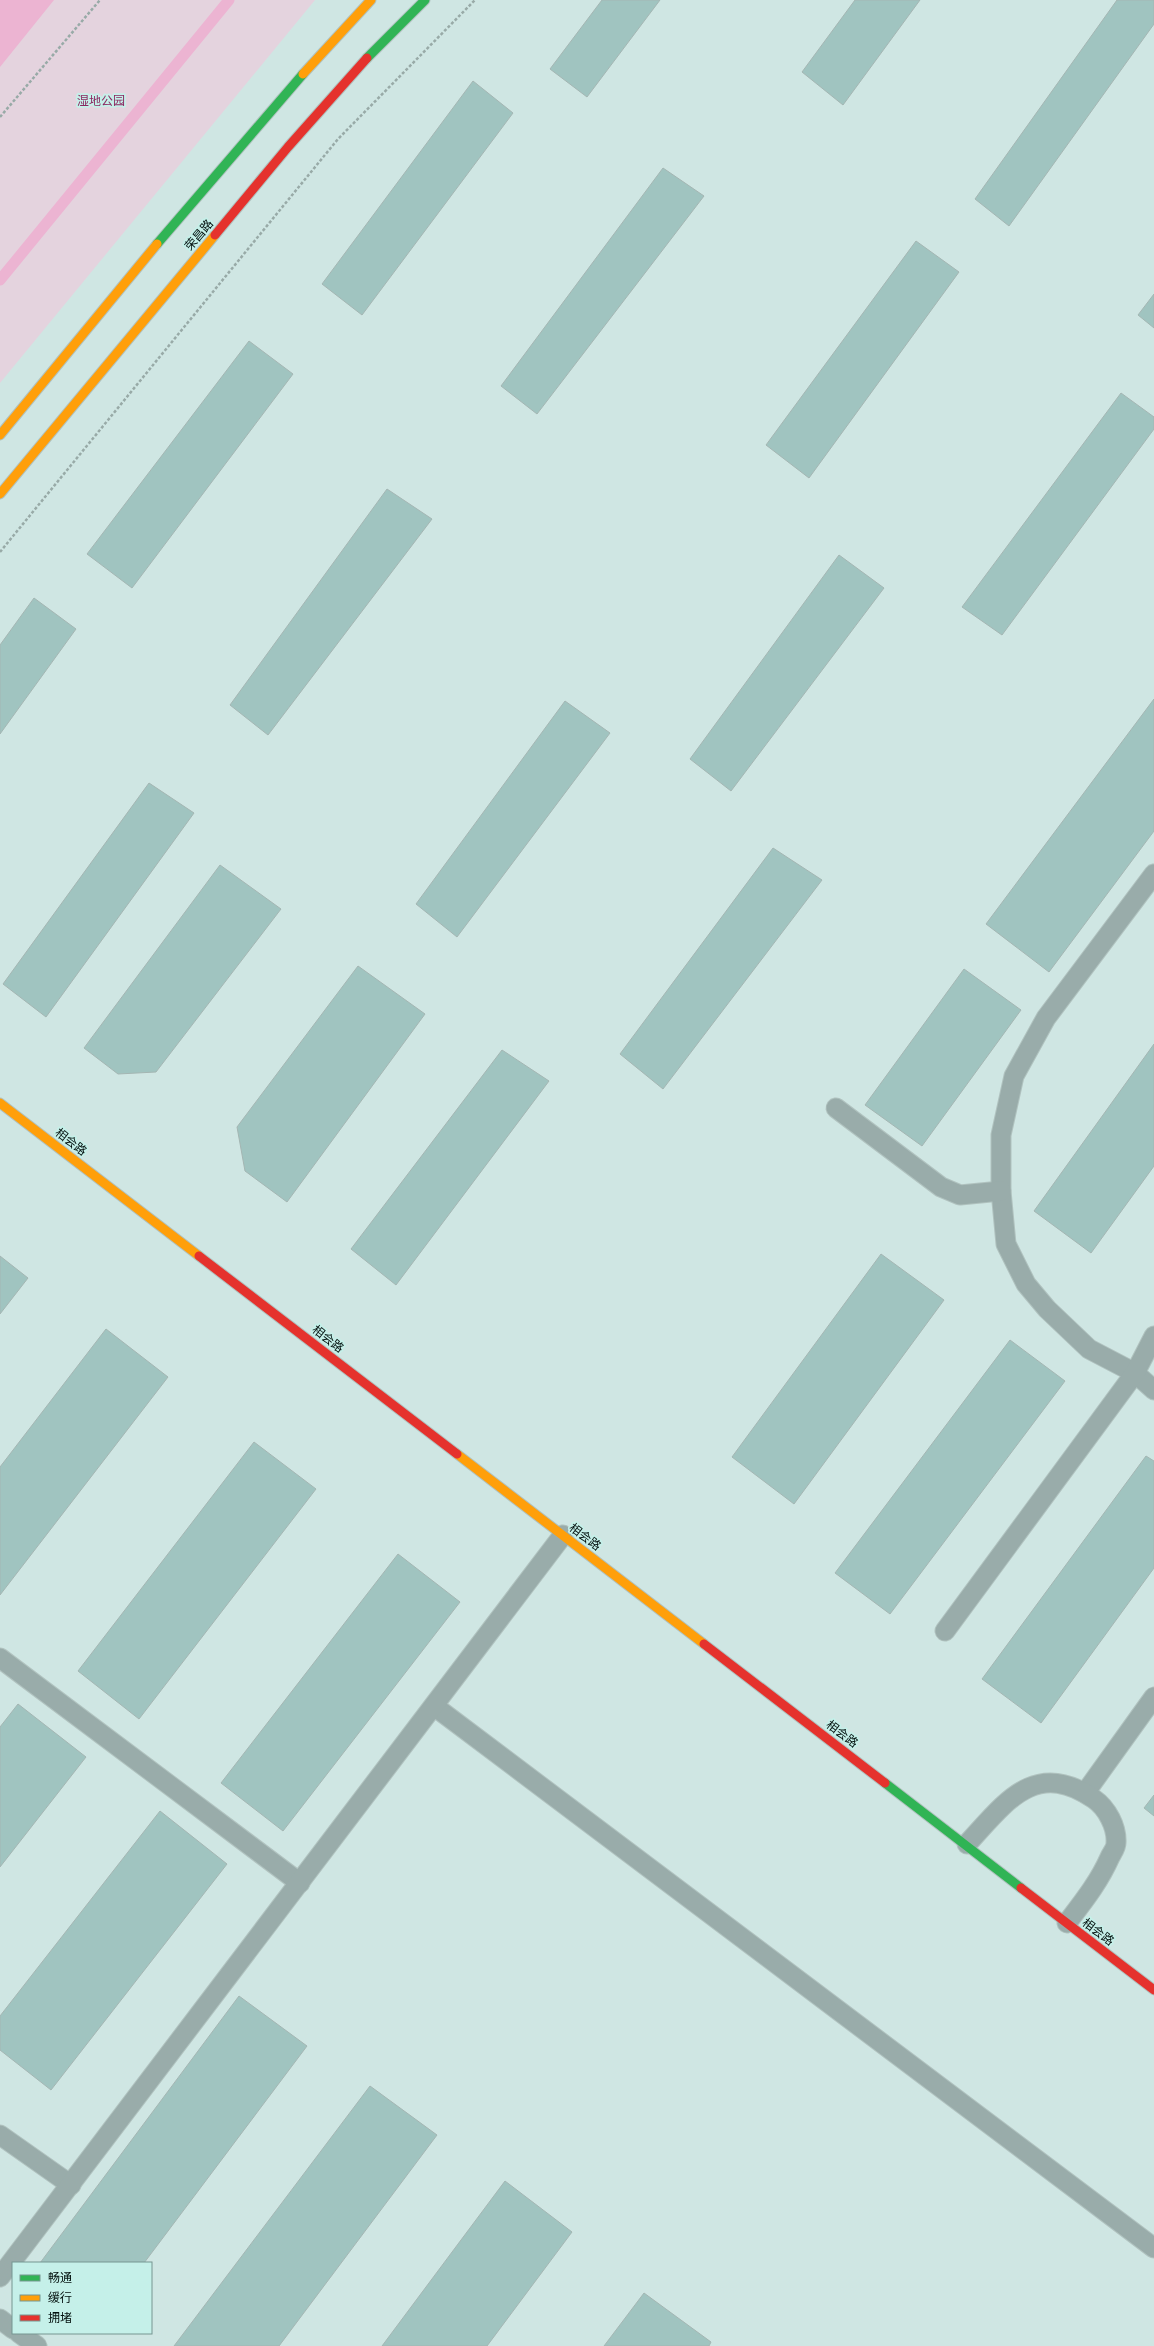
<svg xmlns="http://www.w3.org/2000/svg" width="1154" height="2346" font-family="'Sofia Sans Condensed','Noto Sans SC',sans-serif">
  <rect width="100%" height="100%" fill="#cfe6e3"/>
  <!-- green -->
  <path fill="#e4d3de" d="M 0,0 L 315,0 L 0,383 Z"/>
  <!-- water -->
  <path fill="#ecb4d2" d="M 0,0 L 54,0 L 0,67 Z"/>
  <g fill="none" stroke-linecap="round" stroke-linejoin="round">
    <!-- stream -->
    <path stroke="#ecb4d2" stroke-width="11" d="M 0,280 L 229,0"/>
  </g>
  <!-- building -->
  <g fill="#a0c4c0" stroke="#a4b6b3">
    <path d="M 602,0 L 660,0 L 587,97 L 550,69 Z"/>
    <path d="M 855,0 L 920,0 L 843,105 L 802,72 Z"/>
    <path d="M 1117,0 L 1154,0 L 1154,24 L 1009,226 L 975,199 Z"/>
    <path d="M 473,81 L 513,113 L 362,315 L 322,284 Z"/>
    <path d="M 663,168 L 704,196 L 537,414 L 501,386 Z"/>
    <path d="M 916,241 L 959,272 L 809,478 L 766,445 Z"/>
    <path d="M 1154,294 L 1154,328 L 1138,315 Z"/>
    <path d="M 249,341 L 293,374 L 132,588 L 87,554 Z"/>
    <path d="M 1121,393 L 1154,417 L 1154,429 L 1002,635 L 962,607 Z"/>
    <path d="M 387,489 L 432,519 L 268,735 L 230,705 Z"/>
    <path d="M 839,555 L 884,588 L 731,791 L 690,759 Z"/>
    <path d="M 34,598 L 76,629 L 0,734 L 0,645 Z"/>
    <path d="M 1154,699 L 1154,831 L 1049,972 L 986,924 Z"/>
    <path d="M 565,701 L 610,733 L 457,937 L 416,904 Z"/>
    <path d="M 149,783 L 194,813 L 46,1017 L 3,984 Z"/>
    <path d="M 773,848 L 822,880 L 663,1089 L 620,1054 Z"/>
    <path d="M 220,865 L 281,909 L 156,1072 L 118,1074 L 84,1048 Z"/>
    <path d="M 358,966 L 425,1014 L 287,1202 L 245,1171 L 237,1127 Z"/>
    <path d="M 964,969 L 1021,1010 L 922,1146 L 865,1105 Z"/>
    <path d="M 1154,1044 L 1154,1166 L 1091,1253 L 1034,1211 Z"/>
    <path d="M 502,1050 L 549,1081 L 396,1285 L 351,1249 Z"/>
    <path d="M 881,1254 L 944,1300 L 794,1504 L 732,1457 Z"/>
    <path d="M 0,1256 L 28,1278 L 0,1314 Z"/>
    <path d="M 106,1329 L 168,1377 L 0,1595 L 0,1467 Z"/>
    <path d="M 1010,1340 L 1065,1381 L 890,1614 L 835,1573 Z"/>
    <path d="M 254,1442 L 316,1489 L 139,1719 L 78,1671 Z"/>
    <path d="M 1146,1456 L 1154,1461 L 1154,1568 L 1041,1723 L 982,1679 Z"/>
    <path d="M 398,1554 L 460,1602 L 283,1831 L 221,1783 Z"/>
    <path d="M 18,1704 L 86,1757 L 0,1867 L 0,1727 Z"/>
    <path d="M 1154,1795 L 1154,1816 L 1144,1808 Z"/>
    <path d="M 160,1811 L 227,1864 L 51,2090 L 0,2050 L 0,2016 Z"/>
    <path d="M 239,1996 L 307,2046 L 144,2263 L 40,2263 Z"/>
    <path d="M 370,2086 L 437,2135 L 279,2346 L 174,2346 Z"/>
    <path d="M 505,2181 L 572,2232 L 487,2346 L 382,2346 Z"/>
    <path d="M 644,2293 L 711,2342 L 709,2346 L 604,2346 Z"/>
  </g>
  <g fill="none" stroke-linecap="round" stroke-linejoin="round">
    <!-- lane casing -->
    <g stroke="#b0c2bf" stroke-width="21">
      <g id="lane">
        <path d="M 1154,874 L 1046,1018 L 1014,1076 L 1001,1135 L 1001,1191 L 1006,1244 L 1026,1284 L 1047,1309 L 1089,1349 L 1135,1373 L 1154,1390"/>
        <path d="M 836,1108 L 941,1187 L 960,1195 L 1001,1191"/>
        <path d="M 945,1631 L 1135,1373 L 1154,1336"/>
        <path d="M 0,1658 L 300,1883"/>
        <path d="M 434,1706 L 1154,2248"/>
        <path d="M 1085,1793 L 1154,1697"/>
        <path d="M 967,1844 C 1005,1803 1035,1758 1094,1799 C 1107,1808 1117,1827 1116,1843 C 1116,1848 1112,1853 1110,1857 C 1099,1882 1083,1902 1067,1923"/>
        <path d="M 0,2135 L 71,2185"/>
        <path d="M 0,2277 L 563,1535"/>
        <path d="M 0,2319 L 13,2329"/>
        <path d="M 19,2333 L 37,2346"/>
      </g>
    </g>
    <!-- fast casing -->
    <g stroke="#b0c2bf" stroke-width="11">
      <g id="fast">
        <path d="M 367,58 L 425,0"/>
        <path d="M 157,244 L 303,74"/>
        <path d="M 885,1783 L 1021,1888"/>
      </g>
    </g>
    <!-- slow casing -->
    <g stroke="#b0c2bf" stroke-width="11">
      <g id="slow">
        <path d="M 303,74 L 371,0"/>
        <path d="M 0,435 L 157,244"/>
        <path d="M 0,494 L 215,235"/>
        <path d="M 0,1103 L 199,1256"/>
        <path d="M 457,1454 L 704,1644"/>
      </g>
    </g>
    <!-- jam casing -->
    <g stroke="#b0c2bf" stroke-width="11">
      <g id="jam">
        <path d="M 215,235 L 288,147 L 367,58"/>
        <path d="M 199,1256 L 457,1454"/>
        <path d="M 704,1644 L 885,1783"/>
        <path d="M 1021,1888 L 1154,1990"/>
      </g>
    </g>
    <!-- path -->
    <g stroke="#98aaa7" stroke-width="2.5" stroke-dasharray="3 2" stroke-linecap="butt">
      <path d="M 0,117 L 100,0"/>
      <path d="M 0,552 L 338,139 L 475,0"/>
    </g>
    <!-- lane -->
    <use href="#lane" stroke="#99acaa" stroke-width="19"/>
    <!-- fast -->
    <use href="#fast" stroke="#30b455" stroke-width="9"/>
    <!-- slow -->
    <use href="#slow" stroke="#ff9f0a" stroke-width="9"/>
    <!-- jam -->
    <use href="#jam" stroke="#e5322d" stroke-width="9"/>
  </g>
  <g text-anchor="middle" stroke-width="3.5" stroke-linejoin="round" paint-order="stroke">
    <!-- park labels -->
    <g font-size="12" fill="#8b255f" stroke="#c5f0e9">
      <text x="101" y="105">湿地公园</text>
    </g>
    <!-- street labels -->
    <g font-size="12" fill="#03100e" stroke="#c5f0e9">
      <text transform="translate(199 235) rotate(-50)" y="4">荣昌路</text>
      <text transform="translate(71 1142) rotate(38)" y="4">相会路</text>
      <text transform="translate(328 1339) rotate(38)" y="4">相会路</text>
      <text transform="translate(585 1537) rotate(37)" y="4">相会路</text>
      <text transform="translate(842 1734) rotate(37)" y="4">相会路</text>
      <text transform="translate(1098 1932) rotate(37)" y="4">相会路</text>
    </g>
  </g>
  <!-- legend -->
  <rect x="12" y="2262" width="140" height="72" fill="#c5f0e9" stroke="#779691"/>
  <rect x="20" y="2275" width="20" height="6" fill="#30b455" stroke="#779691"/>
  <text x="48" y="2282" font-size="12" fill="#03100e">畅通</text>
  <rect x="20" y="2295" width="20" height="6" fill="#ff9f0a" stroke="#779691"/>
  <text x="48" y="2302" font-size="12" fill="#03100e">缓行</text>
  <rect x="20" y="2315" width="20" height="6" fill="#e5322d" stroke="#779691"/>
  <text x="48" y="2322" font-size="12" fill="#03100e">拥堵</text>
</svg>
